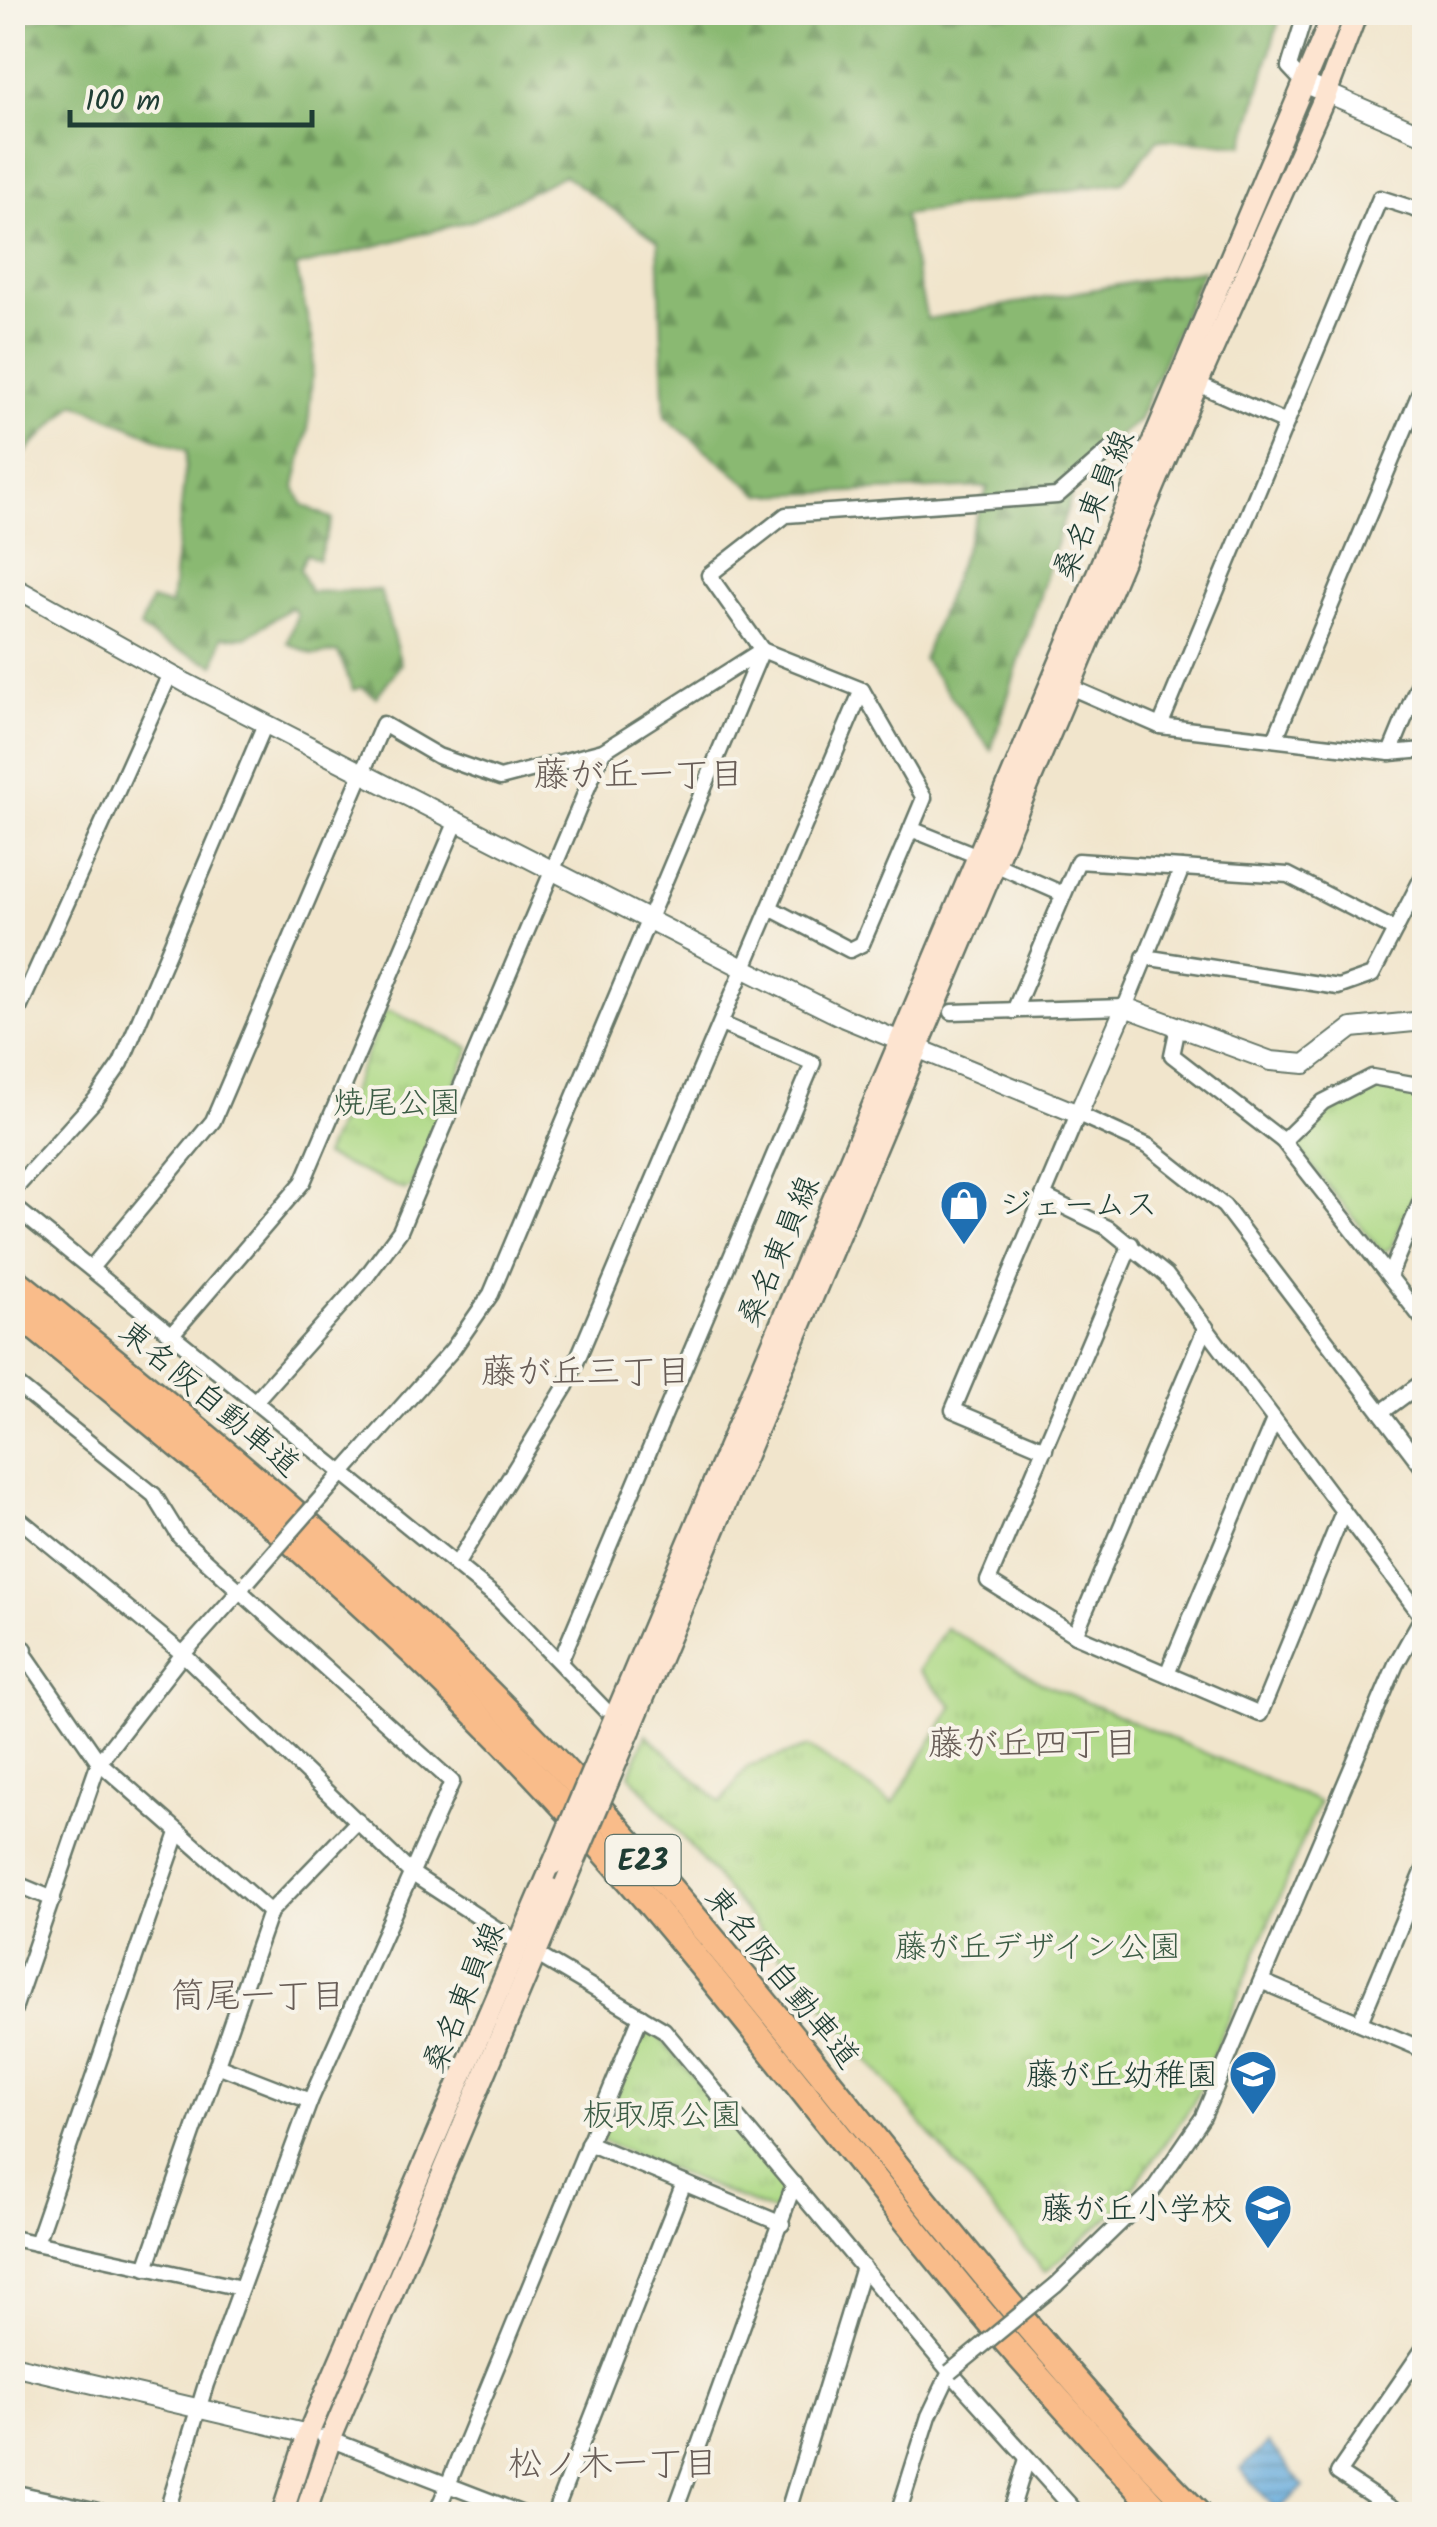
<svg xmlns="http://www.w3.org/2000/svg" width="1437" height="2527" font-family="Kalam,'Klee One',sans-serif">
  <defs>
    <pattern id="grass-tufts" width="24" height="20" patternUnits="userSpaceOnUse" patternTransform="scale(2.5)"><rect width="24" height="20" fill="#add985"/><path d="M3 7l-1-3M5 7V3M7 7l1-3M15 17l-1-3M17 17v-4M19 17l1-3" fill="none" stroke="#94bb73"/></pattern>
    <pattern id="forest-firs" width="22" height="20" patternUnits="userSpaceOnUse" patternTransform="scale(2.5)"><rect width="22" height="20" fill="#8ab972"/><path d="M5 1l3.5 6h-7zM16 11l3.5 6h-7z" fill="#70985e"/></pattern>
    <pattern id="water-rules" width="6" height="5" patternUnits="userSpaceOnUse" patternTransform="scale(2.5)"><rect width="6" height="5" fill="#67acdd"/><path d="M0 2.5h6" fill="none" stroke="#548db4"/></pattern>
  </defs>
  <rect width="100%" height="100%" fill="#f7f3e8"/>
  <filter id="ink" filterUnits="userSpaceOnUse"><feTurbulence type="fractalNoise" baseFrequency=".01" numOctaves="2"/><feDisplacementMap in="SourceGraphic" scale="20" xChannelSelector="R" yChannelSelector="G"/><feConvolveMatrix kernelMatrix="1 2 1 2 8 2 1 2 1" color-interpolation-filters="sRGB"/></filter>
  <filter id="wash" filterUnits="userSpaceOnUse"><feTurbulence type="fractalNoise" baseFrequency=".0048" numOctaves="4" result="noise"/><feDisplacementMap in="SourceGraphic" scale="40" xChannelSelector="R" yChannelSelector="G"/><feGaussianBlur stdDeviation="2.25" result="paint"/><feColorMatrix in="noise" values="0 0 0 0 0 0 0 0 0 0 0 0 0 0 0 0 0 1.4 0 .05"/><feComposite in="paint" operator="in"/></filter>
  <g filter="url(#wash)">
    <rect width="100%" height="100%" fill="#f1e5cc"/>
    <!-- grass -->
    <g fill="url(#grass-tufts)" stroke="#668b5c" stroke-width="2.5">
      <path d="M 390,1011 L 470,1048 L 411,1187 L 405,1190 L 324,1156 L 384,1012 Z"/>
      <path d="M 1371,1085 L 1424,1092 L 1424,1172 L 1391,1248 L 1382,1252 L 1295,1146 L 1296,1138 L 1327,1109 Z"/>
      <path d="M 946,1628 L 1044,1684 L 1319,1802 L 1193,2104 L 1115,2212 L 1045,2272 L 630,1774 L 646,1734 L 721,1803 L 748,1766 L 808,1747 L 893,1804 L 953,1706 L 919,1670 Z"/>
      <path d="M 644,2030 L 653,2030 L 785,2183 L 778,2209 L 773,2212 L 604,2142 L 599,2133 Z"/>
    </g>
    <!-- forest -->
    <path fill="url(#forest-firs)" stroke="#547b53" stroke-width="2.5" d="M 60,12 L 1281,13 L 1244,145 L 1158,139 L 1123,182 L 903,215 L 927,319 L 1203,270 L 1138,421 L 1081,465 L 991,750 L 923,659 L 988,487 L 761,495 L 665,417 L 658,241 L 564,175 L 474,220 L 296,267 L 314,347 L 308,429 L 295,487 L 303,505 L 332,519 L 318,560 L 306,554 L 300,569 L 310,592 L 380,590 L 401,664 L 376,697 L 362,687 L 353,690 L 338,652 L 314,655 L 287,643 L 297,615 L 292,607 L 246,637 L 222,637 L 215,665 L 162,643 L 140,628 L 151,600 L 171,606 L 187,451 L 75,403 L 23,455 L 13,479 L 13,26 Z"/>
    <!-- water -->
    <path fill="url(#water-rules)" stroke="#437488" stroke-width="2.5" d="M 1268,2443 L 1304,2487 L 1277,2510 L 1240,2469 Z"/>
  </g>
  <g filter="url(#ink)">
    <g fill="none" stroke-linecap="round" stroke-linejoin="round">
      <!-- minor casing -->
      <g stroke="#687869" stroke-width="19">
        <g id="minor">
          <path d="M 1304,83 L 1289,67 L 1306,12"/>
          <path d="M 1198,384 L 1286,423"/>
          <path d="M 1070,687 L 1160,726 L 1390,753 L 1424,750"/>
          <path d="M 1160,726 L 1380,198 L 1424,212"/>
          <path d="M 1275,739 L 1424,383"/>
          <path d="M 1390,753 L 1424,671"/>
          <path d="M 997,865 L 1063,894"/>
          <path d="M 770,908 L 850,950 L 862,944 L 911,829"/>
          <path d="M 1144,957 L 1338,987 L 1372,975 L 1424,874"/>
          <path d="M 1014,1011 L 1078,861 L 1288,875 L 1395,930"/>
          <path d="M 952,1012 L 1125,1007 L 1182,868"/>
          <path d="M 12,1024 L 170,674"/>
          <path d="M 1178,1027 L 1172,1055 L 1283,1141 L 1424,1321"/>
          <path d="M 1283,1141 L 1323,1102 L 1372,1077 L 1424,1086"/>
          <path d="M 12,1192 L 96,1099 L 121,1063 L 265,724"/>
          <path d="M 1043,1196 L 1108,1228 L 1166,1275 L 1424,1619"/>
          <path d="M 12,1205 L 498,1599 L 614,1719"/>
          <path d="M 1131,1244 L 988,1581 L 1075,1635 L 1260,1714 L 1343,1512"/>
          <path d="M 91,1268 L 213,1121 L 383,724 L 438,756 L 500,778 L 603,751 L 762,650 L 862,690 L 924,798 L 911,829 L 978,856"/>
          <path d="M 1390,1274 L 1424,1194"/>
          <path d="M 173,1333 L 303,1182 L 456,823"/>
          <path d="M 12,1381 L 154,1495 L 180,1537 L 452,1782 L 310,2101 L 206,2384 L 166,2514"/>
          <path d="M 256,1400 L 366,1277 L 400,1231 L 603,751"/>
          <path d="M 1382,1412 L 1424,1381"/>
          <path d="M 1045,1449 L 953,1410 L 1078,1114 L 1148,1146 L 1224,1206 L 1424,1469"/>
          <path d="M 333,1484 L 453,1349 L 491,1294 L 762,650 L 709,575 L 786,515 L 1057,496 L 1119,442 L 1147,455"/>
          <path d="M 12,1513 L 183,1654 L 411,1873 L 518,1943"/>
          <path d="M 456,1565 L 566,1386 L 862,690"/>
          <path d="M 1075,1635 L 1206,1327"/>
          <path d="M 12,1636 L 99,1762 L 270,1912"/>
          <path d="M 560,1662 L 813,1063 L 721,1024"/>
          <path d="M 1167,1674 L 1274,1420"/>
          <path d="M 12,1679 L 25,1649"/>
          <path d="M 12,1882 L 53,1899"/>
          <path d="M 536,1954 L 664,2030 L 950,2372 L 1078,2514"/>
          <path d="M 1263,1982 L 1424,2050"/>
          <path d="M 12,2015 L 99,1762 L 183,1654 L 243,1587"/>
          <path d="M 1360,2022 L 1424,1870"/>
          <path d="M 217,2065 L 310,2101"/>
          <path d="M 588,2143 L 782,2224"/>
          <path d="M 12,2238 L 241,2288"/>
          <path d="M 36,2243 L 178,1833"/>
          <path d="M 146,2268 L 270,1912 L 358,1821"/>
          <path d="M 1056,2285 L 1151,2193 L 1203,2117 L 1396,1664 L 1424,1614"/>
          <path d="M 324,2437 L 523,2514"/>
          <path d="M 12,2492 L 112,2514"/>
          <path d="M 436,2514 L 641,2016"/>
          <path d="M 554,2514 L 684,2183"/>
          <path d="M 674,2514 L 794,2184"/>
          <path d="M 787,2514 L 863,2267"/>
          <path d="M 898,2514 L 929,2416 L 950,2372"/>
          <path d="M 1010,2514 L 1027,2459"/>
          <path d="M 1400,2514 L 1338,2473 L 1424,2348"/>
        </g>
      </g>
      <!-- tertiary casing -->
      <g stroke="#687869" stroke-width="22">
        <g id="tertiary">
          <path d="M 1304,83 L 1424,135"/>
          <path d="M 12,586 L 186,683 L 745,969 L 844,1018 L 1078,1114 L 1125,1007 L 1271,1061 L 1305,1064 L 1352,1028 L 1424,1021"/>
          <path d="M 12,2365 L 308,2434"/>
        </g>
      </g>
      <!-- secondary casing -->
      <g stroke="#687869" stroke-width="25">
        <g id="secondary">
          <path d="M 614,1719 L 1334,12"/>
          <path d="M 630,1730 L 1202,373 L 1326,94 L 1357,12"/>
          <path d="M 282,2514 L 308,2434 L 553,1864"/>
          <path d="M 305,2514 L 331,2438 L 565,1884"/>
        </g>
      </g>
      <!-- motorway casing -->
      <g stroke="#687869" stroke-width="30">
        <g id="motorway">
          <path d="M 12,1278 C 199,1428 383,1580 548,1753 C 778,1995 964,2276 1198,2514"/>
          <path d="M 12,1309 C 194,1455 373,1603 532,1772 C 694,1943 833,2134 983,2314 C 1041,2383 1102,2448 1162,2514"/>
        </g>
      </g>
      <!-- minor -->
      <use href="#minor" stroke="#fff" stroke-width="14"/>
      <!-- tertiary -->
      <use href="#tertiary" stroke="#fff" stroke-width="18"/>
      <!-- secondary -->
      <use href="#secondary" stroke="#fde4d0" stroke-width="20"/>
      <!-- motorway -->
      <use href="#motorway" stroke="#f9bc8a" stroke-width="25"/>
      <!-- minor-bridge casing -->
      <g stroke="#687869" stroke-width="19" stroke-linecap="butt">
        <g id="minor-bridge">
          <path d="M 249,1580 L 333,1484"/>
          <path d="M 950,2372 L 1056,2285"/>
        </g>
      </g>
      <!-- secondary-bridge casing -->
      <g stroke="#687869" stroke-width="25" stroke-linecap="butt">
        <g id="secondary-bridge">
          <path d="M 553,1864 L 614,1719"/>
          <path d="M 565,1884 L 630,1730"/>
        </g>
      </g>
      <!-- minor-bridge -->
      <use href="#minor-bridge" stroke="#fff" stroke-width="14"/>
      <!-- secondary-bridge -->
      <use href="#secondary-bridge" stroke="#fde4d0" stroke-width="20"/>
    </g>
  </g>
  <!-- icons -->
  <defs>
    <g id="shop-pin" transform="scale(2.5)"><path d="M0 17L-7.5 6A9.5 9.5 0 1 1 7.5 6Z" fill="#1f6fb2" stroke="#f7f3e8"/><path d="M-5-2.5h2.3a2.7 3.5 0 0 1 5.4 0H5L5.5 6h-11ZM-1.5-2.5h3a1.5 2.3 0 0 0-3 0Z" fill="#fff"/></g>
    <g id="school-pin" transform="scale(2.5)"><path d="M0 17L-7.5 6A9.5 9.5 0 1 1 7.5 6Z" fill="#1f6fb2" stroke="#f7f3e8"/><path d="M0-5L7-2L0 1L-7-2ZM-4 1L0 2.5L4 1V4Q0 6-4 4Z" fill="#fff"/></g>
  </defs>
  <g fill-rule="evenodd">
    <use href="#shop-pin" x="964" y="1204"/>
    <use href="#school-pin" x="1253" y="2074"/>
    <use href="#school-pin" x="1268" y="2208"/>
  </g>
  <g text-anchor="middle" stroke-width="8" stroke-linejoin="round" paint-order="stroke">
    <!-- shield labels -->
    <rect fill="#f7f3e8" stroke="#60746a" stroke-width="2.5" x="605.5" y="1835" width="75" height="50" rx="8"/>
    <g font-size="30" font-weight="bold" fill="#1f3d34">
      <text x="643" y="1870">E23</text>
    </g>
    <!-- street labels -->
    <g font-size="32" fill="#1f3d34" stroke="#f7f3e8">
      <text transform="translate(1093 505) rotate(-67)" y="11">桑名東員線</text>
      <text transform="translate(778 1251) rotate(-67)" y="11">桑名東員線</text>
      <text transform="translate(210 1398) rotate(40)" y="11">東名阪自動車道</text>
      <text transform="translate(783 1977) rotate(51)" y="11">東名阪自動車道</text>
      <text transform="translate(463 1997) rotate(-67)" y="11">桑名東員線</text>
    </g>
    <!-- park labels -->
    <g font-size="32" fill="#3b5c44" stroke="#f7f3e8">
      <text x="397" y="1113">焼尾公園</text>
      <text x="1038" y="1957">藤が丘デザイン公園</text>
      <text x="662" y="2125">板取原公園</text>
    </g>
    <!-- poi labels -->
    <g font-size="32" fill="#1f3d34" stroke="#f7f3e8" text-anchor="end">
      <text x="999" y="1215" text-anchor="start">ジェームス</text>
      <text x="1218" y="2085">藤が丘幼稚園</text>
      <text x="1233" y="2219">藤が丘小学校</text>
    </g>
    <!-- neighbourhood labels -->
    <g font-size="35" fill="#685d57" stroke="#f7f3e8">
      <text x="639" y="786">藤が丘一丁目</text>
      <text x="586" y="1383">藤が丘三丁目</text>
      <text x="1033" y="1755">藤が丘四丁目</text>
      <text x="258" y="2007">筒尾一丁目</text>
      <text x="613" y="2475">松ノ木一丁目</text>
    </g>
  </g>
  <!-- margin -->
  <rect width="1437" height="2527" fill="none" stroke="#f7f3e8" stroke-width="50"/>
  <!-- scale -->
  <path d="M70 110v15h242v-15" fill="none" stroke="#1f3d34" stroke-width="5"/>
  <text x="85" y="110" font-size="30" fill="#1f3d34" stroke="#f7f3e8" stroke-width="8" paint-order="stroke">100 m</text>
</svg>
